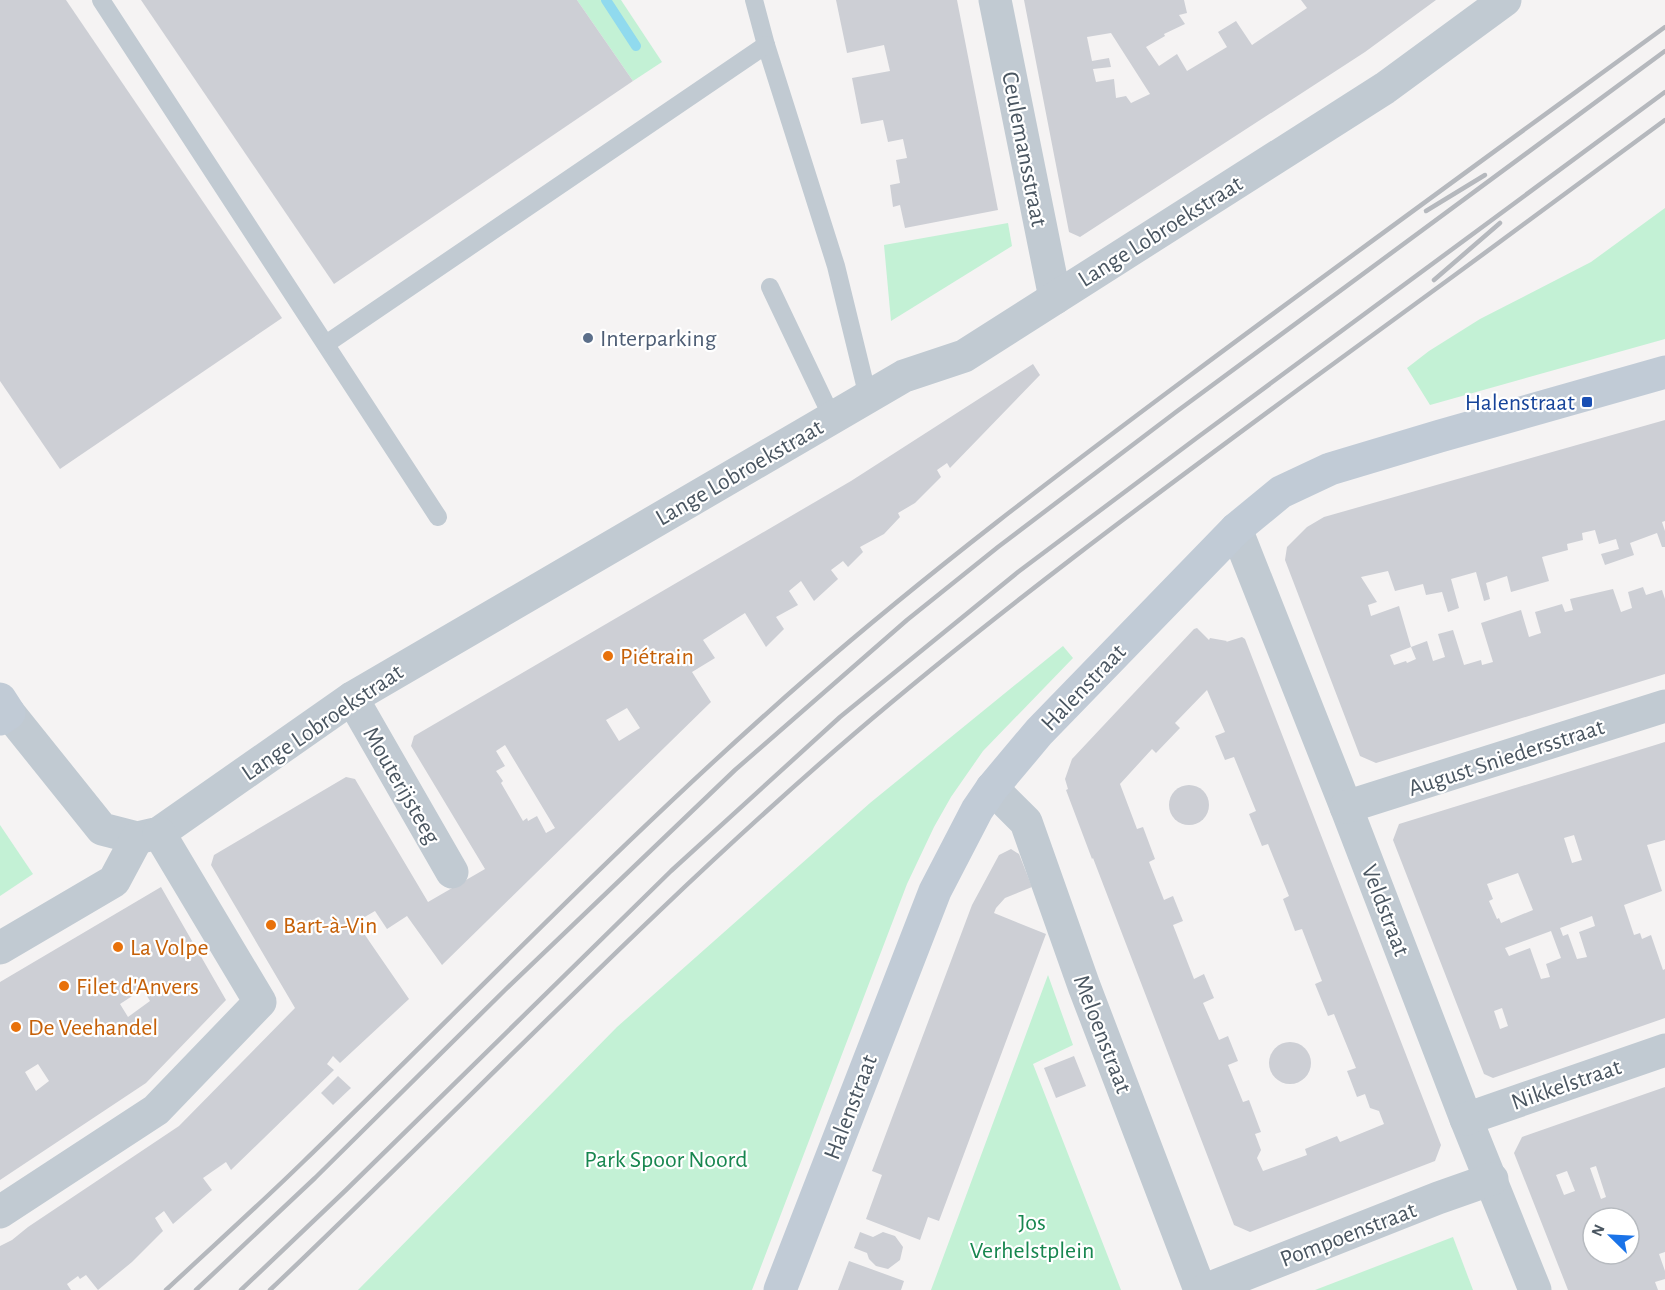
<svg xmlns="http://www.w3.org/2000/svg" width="1665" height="1290" font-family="'Alegreya Sans',sans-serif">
  <rect width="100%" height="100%" fill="#f5f3f3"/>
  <!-- green -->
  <g fill="#c3f1d5">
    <path d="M 577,0 L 621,0 L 662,62 L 633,81 Z"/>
    <path d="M 1665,208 L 1665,339 L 1430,405 L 1407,368 L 1429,351 L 1480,319 L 1591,262 Z"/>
    <path d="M 1008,223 L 1012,246 L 891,321 L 884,245 Z"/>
    <path d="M 1063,646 L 1073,658 L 983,751 L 951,797 L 934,827 L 907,884 L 752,1290 L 358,1290 L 617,1027 L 870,803 Z"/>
    <path d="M 0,825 L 33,874 L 0,896 Z"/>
    <path d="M 1048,975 L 1073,1045 L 1033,1064 L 1121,1290 L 931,1290 Z"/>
    <path d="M 1453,1237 L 1473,1290 L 1315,1290 Z"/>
  </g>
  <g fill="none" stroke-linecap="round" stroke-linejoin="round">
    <!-- stream -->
    <path stroke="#90daee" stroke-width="10" d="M 606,0 L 636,46"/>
  </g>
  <!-- building -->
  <g fill="#cdcfd5" fill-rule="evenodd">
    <path d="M 0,0 L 66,0 L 282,318 L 60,469 L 0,381 Z"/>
    <path d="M 141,0 L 577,0 L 633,81 L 334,284 Z"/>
    <path d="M 836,0 L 957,0 L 998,210 L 905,228 L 900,205 L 893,207 L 890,185 L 900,183 L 896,160 L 907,158 L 903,139 L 888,142 L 883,120 L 861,124 L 852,78 L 890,71 L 884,45 L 847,53 Z"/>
    <path d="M 1024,0 L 1184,0 L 1187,13 L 1179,15 L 1185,24 L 1164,34 L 1165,36 L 1146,47 L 1159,66 L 1177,54 L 1187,71 L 1227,47 L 1218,32 L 1236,21 L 1252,45 L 1307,8 L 1301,0 L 1436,0 L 1365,52 L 1080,237 L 1069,232 ZM 1111,33 L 1150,94 L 1131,103 L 1126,96 L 1116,98 L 1114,79 L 1096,82 L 1093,69 L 1111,67 L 1109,58 L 1092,61 L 1087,37 Z"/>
    <path d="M 1033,364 L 1040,375 L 950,468 L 947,463 L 937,470 L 941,477 L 915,503 L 898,513 L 900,517 L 884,534 L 860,547 L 863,552 L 848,567 L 843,561 L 831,570 L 838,579 L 814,601 L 801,581 L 789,591 L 798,605 L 776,617 L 784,629 L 766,647 L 745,613 L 703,640 L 715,658 L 692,672 L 711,702 L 442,965 L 407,916 L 387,929 L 375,911 L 356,922 L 409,999 L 340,1063 L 333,1056 L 327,1064 L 334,1070 L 231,1170 L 226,1162 L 203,1178 L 212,1190 L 180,1218 L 173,1224 L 164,1211 L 155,1218 L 163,1231 L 132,1262 L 98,1290 L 86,1275 L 80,1279 L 78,1276 L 67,1284 L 71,1290 L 0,1290 L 0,1246 L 12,1240 L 28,1227 L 179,1126 L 295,1008 L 211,865 L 214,855 L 346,777 L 355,779 L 428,902 L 485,869 L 411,746 L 414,736 L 851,481 ZM 627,708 L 640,728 L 619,741 L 606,720 ZM 505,745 L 555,828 L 546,833 L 537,816 L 528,821 L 527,818 L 523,821 L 501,783 L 503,781 L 496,771 L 505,766 L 496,751 Z"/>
    <path d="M 1665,420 L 1665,521 L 1662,522 L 1665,531 L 1665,547 L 1662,547 L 1657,533 L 1630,543 L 1634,555 L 1605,565 L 1601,554 L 1619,549 L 1616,539 L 1599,544 L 1595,530 L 1582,533 L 1583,540 L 1567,544 L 1568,550 L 1542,557 L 1549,581 L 1511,592 L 1507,576 L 1486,583 L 1490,599 L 1484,601 L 1476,572 L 1451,579 L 1459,608 L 1448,612 L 1442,592 L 1426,595 L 1423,584 L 1395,591 L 1388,571 L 1361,577 L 1377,602 L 1368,605 L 1371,616 L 1399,606 L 1411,647 L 1390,655 L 1394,665 L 1406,661 L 1407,663 L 1416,659 L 1411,647 L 1427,641 L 1433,661 L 1445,657 L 1438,634 L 1453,630 L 1464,665 L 1481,660 L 1482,665 L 1493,662 L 1481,623 L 1521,610 L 1529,637 L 1541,633 L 1535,612 L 1562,604 L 1565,612 L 1573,610 L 1570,599 L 1613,589 L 1621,612 L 1632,608 L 1628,592 L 1643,587 L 1646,595 L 1662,590 L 1665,599 L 1665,674 L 1376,763 L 1360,756 L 1285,560 L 1287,547 L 1307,527 L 1324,517 Z"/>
    <path d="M 1197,628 L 1209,640 L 1210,638 L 1227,641 L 1226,642 L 1242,637 L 1245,639 L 1441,1145 L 1435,1161 L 1250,1232 L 1234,1225 L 1093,858 L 1092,859 L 1066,790 L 1068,789 L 1065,779 L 1072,759 L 1194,629 ZM 1207,690 L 1225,732 L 1215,736 L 1225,760 L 1234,757 L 1256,811 L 1249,814 L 1262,846 L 1268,844 L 1289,896 L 1283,899 L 1295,931 L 1302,929 L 1322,981 L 1315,984 L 1328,1016 L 1334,1014 L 1356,1068 L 1347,1071 L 1357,1097 L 1365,1094 L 1370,1108 L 1379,1111 L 1384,1124 L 1340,1142 L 1337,1136 L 1305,1149 L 1307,1155 L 1263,1171 L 1257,1158 L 1261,1150 L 1255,1134 L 1261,1132 L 1249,1100 L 1243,1102 L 1228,1065 L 1238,1061 L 1228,1036 L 1219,1040 L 1203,1003 L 1214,998 L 1204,974 L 1194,979 L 1173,925 L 1183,921 L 1173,896 L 1164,900 L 1149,862 L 1155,859 L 1143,827 L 1137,829 L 1120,784 L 1152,749 L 1156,753 L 1180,728 L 1175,723 Z"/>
    <path d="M 1665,742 L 1665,840 L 1647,845 L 1662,891 L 1624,905 L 1634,935 L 1640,933 L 1642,939 L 1651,935 L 1663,970 L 1665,969 L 1665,1018 L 1493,1078 L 1484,1074 L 1393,840 L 1399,824 ZM 1574,835 L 1582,860 L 1572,863 L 1564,838 ZM 1518,873 L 1533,910 L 1501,923 L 1499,918 L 1497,919 L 1489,901 L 1493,899 L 1487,884 ZM 1592,916 L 1595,926 L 1579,932 L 1587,957 L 1577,959 L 1568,934 L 1563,936 L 1560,928 ZM 1551,931 L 1561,958 L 1546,964 L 1550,977 L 1541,979 L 1530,948 L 1509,956 L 1505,948 ZM 1502,1008 L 1508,1026 L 1500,1029 L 1494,1011 Z"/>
    <circle cx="1189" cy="805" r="20"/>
    <path d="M 1011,849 L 1019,854 L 1032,887 L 1005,898 L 996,908 L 994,913 L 1046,934 L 939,1221 L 928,1217 L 920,1240 L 866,1219 L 882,1175 L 872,1171 L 972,905 L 999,855 Z"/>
    <path d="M 161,887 L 226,1000 L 146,1083 L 0,1180 L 0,982 ZM 143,989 L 150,1001 L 128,1017 L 120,1004 ZM 38,1064 L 49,1081 L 36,1091 L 25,1072 Z"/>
    <circle cx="1290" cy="1063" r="21"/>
    <path d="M 1074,1056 L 1086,1086 L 1056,1098 L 1044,1068 Z"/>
    <path d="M 338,1076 L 351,1088 L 333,1105 L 321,1093 Z"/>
    <path d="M 1665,1087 L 1665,1252 L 1659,1254 L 1665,1271 L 1665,1279 L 1655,1282 L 1658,1290 L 1568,1290 L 1514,1153 L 1522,1137 ZM 1596,1166 L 1606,1197 L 1601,1199 L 1590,1168 ZM 1567,1171 L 1575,1191 L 1564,1195 L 1556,1175 ZM 1593,1218 L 1629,1218 L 1629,1254 L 1593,1254 Z"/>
    <path d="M 860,1232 L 873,1237 L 883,1232 L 895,1236 L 903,1247 L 900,1260 L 888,1269 L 876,1266 L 869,1259 L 867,1253 L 854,1248 Z"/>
    <path d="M 849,1261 L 904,1281 L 901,1290 L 838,1290 Z"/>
  </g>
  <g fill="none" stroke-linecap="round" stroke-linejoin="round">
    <!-- lane -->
    <g stroke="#c1cad2" stroke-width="18">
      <path d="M 101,0 L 438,517"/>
      <path d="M 754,0 L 766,45 L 836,266 L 868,397"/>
      <path d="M 770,287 L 829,411"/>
      <path d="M 326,344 L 766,45"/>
    </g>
    <!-- street -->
    <g stroke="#c1cad2" stroke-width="33">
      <path d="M 995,0 L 1055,298"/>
      <path d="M 1236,529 L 1346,807 L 1466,1119 L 1535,1290"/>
      <path d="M 352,698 L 452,872"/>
      <path d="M 9,713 L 102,829 L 137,838 L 159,833 L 352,698 L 904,376 L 964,356 L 1385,88 L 1505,0"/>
      <path d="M 992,788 L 1026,822 L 1084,986 L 1200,1290"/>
      <path d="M 1346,807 L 1665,706"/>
      <path d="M 0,948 L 114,881 L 137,838"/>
      <path d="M 1466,1119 L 1665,1050"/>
      <path d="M 0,1212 L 156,1110 L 260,1002 L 159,833"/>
      <path d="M 1205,1290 L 1438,1198 L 1492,1179"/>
    </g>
    <!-- secondary -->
    <g stroke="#c1cbd6" stroke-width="33">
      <path d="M 0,699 L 9,713 L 0,719"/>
      <path d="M 780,1290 L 935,891 L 977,810 L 992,788 L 1039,732 L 1236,529 L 1281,492 L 1330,469 L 1440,436 L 1665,372"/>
    </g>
    <!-- rail -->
    <g stroke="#b5b8bd" stroke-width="4.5">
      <path d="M 1426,211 L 1485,175"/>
      <path d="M 1434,280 L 1500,223"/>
      <path d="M 166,1290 C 212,1247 258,1206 303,1162 C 471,999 632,830 808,677 C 930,571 1058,474 1188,377 C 1346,259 1506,143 1665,27"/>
      <path d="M 196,1290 L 315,1178 L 505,990 L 735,770 L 907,620 L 998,547 L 1176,412 L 1665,51"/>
      <path d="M 241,1290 L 346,1190 L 671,871 L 840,717 L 1018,572 L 1198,437 L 1665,92"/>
      <path d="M 270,1290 C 465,1105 650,909 854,734 C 998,611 1151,498 1303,386 C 1424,298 1545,209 1665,120"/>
    </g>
  </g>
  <!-- markers -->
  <circle fill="#5c6f8a" stroke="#fff" stroke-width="2" cx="588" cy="338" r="6"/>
  <rect fill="#1a4fb4" stroke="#fff" stroke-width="2" x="1581" y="396" width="12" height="12" rx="3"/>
  <g fill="#e8710a" stroke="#fff" stroke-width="2">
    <circle cx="608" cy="656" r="6"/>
    <circle cx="271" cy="925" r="6"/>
    <circle cx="118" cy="947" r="6"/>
    <circle cx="64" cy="986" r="6"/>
    <circle cx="16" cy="1027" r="6"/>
  </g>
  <g text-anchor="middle" stroke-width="4.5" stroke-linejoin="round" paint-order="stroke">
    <!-- street labels -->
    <g font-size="24" fill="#4a5661" stroke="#fff">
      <text transform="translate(1025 149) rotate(79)" y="8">Ceulemansstraat</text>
      <text transform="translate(1160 231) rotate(-32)" y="8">Lange Lobroekstraat</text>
      <text transform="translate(739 472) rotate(-30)" y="8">Lange Lobroekstraat</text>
      <text transform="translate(1083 687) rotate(-46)" y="8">Halenstraat</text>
      <text transform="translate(322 722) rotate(-34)" y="8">Lange Lobroekstraat</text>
      <text transform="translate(1506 757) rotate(-18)" y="8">August Sniedersstraat</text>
      <text transform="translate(402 785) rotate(60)" y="8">Mouterijsteeg</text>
      <text transform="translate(1386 910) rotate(69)" y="8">Veldstraat</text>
      <text transform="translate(1103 1034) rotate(69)" y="8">Meloenstraat</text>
      <text transform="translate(1566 1084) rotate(-19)" y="8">Nikkelstraat</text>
      <text transform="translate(850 1107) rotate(-69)" y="8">Halenstraat</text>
      <text transform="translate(1348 1234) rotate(-21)" y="8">Pompoenstraat</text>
    </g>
    <!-- service labels -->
    <g font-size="24" fill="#4e5e75" stroke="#fff" text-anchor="start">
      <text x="600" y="346">Interparking</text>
    </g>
    <!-- transit labels -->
    <g font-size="24" fill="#164399" stroke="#fff" text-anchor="end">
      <text x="1575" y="410">Halenstraat</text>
    </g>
    <!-- food labels -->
    <g font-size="24" fill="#c56008" stroke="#fff" text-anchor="start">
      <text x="620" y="664">Piétrain</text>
      <text x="283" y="933">Bart-à-Vin</text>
      <text x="130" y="955">La Volpe</text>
      <text x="76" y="994">Filet d'Anvers</text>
      <text x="28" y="1035">De Veehandel</text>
    </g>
    <!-- park labels -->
    <g font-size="24" fill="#17864f" stroke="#fff">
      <text x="666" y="1167">Park Spoor Noord</text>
      <text x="1032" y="1230">Jos<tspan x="1032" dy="28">Verhelstplein</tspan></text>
    </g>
  </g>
  <!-- north arrow -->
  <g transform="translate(1611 1236) rotate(294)"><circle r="28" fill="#ffffff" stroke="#b7bbc0" stroke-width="1.5"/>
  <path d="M0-4.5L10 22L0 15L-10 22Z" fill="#1a73e8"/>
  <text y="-9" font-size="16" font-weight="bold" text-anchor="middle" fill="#4a5661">N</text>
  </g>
</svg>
